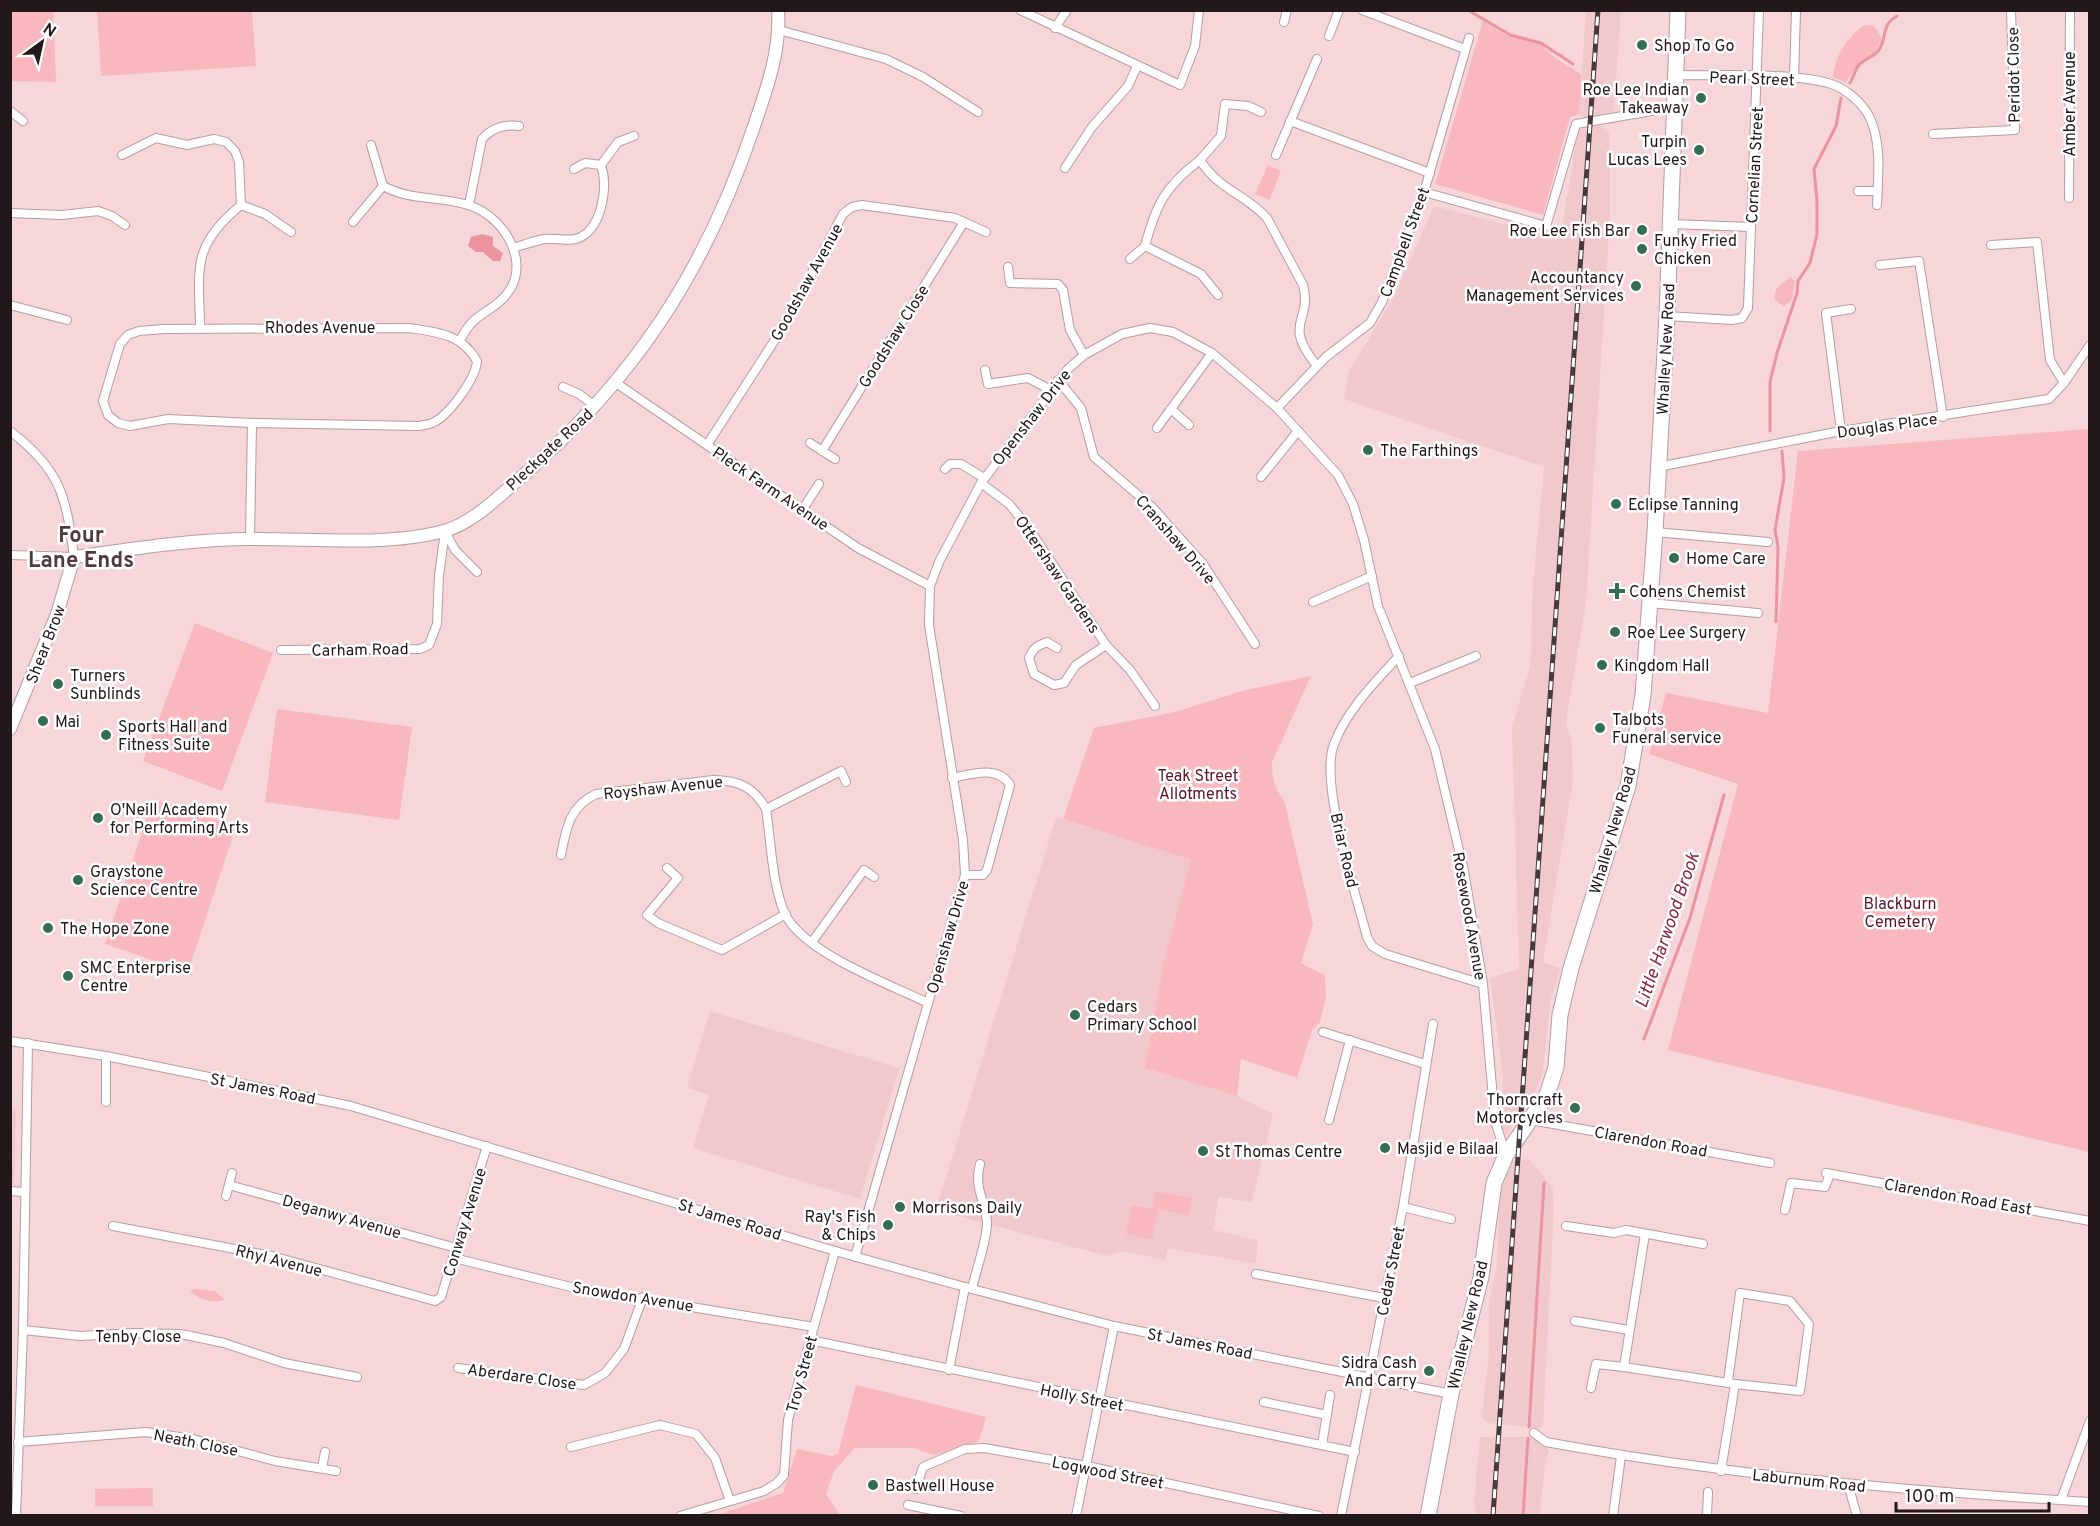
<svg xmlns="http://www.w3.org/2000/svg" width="2100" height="1526" font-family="Overpass,sans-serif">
  <rect width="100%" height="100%" fill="#f6d6d9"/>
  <!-- built -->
  <g fill="#f1c9cd">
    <path d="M 1586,11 L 1621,11 L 1614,110 L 1602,118 L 1586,118 L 1579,114 Z"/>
    <path d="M 1602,126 L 1609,132 L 1610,139 L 1610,218 L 1586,603 L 1566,722 L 1572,744 L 1573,781 L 1543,963 L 1561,968 L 1551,998 L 1542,1076 L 1533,1095 L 1506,1134 L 1502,1126 L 1503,1077 L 1490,978 L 1519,969 L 1512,728 L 1530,666 L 1533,583 L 1544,467 L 1344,399 L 1349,371 L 1394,297 L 1434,206 L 1560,239 L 1578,130 L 1583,127 Z"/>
    <path d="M 1056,817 L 1191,860 L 1145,1068 L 1237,1096 L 1273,1114 L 1252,1202 L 1219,1197 L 1213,1230 L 1258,1240 L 1256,1264 L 1168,1248 L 1165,1260 L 1123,1251 L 1107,1256 L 936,1210 Z"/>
    <path d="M 710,1011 L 899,1068 L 860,1199 L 693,1148 L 709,1095 L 687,1088 Z"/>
    <path d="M 10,1109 L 16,1109 L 14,1185 L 10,1185 Z"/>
    <path d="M 1529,1159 L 1553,1188 L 1554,1208 L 1543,1427 L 1535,1428 L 1488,1423 L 1482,1418 L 1489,1351 L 1489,1302 L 1497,1265 L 1500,1188 L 1513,1161 Z"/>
    <path d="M 1480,1437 L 1535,1437 L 1540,1445 L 1549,1450 L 1545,1464 L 1540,1515 L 1475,1515 L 1474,1502 Z"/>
  </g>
  <!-- green -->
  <g fill="#f9b7be">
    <path d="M 11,10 L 53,11 L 56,82 L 11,81 Z"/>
    <path d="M 97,11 L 252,11 L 256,66 L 101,76 Z"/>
    <path d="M 1483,21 L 1507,36 L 1539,43 L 1555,58 L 1581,74 L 1579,114 L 1570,117 L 1543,215 L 1435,184 Z"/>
    <path d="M 1864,25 L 1874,26 L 1882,39 C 1875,58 1856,64 1846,82 L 1833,77 C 1836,53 1846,40 1864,25 Z"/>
    <path d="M 1268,165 L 1281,171 L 1269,200 L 1255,194 Z"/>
    <path d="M 1790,277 L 1795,281 L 1792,299 L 1784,307 L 1774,299 L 1776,289 Z"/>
    <path d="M 2089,429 L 2089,1152 L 1668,1050 L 1738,784 L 1649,754 L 1666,693 L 1768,713 L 1798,451 Z"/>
    <path d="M 195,623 L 273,653 L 222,791 L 143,761 Z"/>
    <path d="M 1311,676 L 1272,762 C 1272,778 1274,788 1284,800 L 1313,924 L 1301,963 L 1325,975 L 1326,997 L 1320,1022 L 1312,1030 L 1297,1078 L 1241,1059 L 1237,1096 L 1145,1068 L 1164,961 L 1191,860 L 1063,819 L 1094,728 L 1175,712 L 1242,691 Z"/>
    <path d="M 277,709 L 412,727 L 399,820 L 265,802 Z"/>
    <path d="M 153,799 L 236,826 L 188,972 L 105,944 Z"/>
    <path d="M 1155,1191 L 1192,1198 L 1188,1215 L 1158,1209 L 1152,1239 L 1126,1234 L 1132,1205 L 1152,1209 Z"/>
    <path d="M 194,1289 L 215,1291 L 225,1300 C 212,1304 200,1300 190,1291 Z"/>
    <path d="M 856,1385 L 986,1417 L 979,1441 L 934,1455 L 913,1448 L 855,1448 L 834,1471 L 826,1494 L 840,1515 L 714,1516 L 783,1493 L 797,1449 L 832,1456 L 838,1453 Z"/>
    <path d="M 153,1488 L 153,1506 L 95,1506 L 95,1489 Z"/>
  </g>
  <!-- water -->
  <path fill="#eb949f" d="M 482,234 L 493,237 L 493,246 L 503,253 L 500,261 L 493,261 L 483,252 L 476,252 L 468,246 L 471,237 Z"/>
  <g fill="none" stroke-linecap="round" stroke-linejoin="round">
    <!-- stream -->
    <g stroke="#eb949f" stroke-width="3">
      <path d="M 1468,10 L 1510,35 L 1541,43 L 1573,64"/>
      <path d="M 1850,83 C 1853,78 1855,71 1858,66 C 1864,58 1875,58 1880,48 C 1887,36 1881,25 1897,16"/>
      <path d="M 1770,431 L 1770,382 L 1777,353 L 1797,293 L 1798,281 L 1810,263 L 1817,234 L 1817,201 L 1814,169 L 1836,126 L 1841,98"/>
      <path d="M 1776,622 L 1778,547 L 1775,530 L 1784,478 L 1782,451"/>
      <path d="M 1644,1039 L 1690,918 L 1724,795"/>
      <path d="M 1529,1427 L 1544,1183"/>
      <path d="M 1523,1516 L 1528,1438"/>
    </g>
    <!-- street casing -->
    <g stroke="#b99c9e" stroke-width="10">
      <g id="street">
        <path d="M 1020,10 L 1180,85 L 1195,46 L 1199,10"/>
        <path d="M 1362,10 L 1465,49"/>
        <path d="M 1284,22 L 1287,10"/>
        <path d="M 1055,28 L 1067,10"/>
        <path d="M 779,30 L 886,59 L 923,77 L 978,112"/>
        <path d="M 1329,36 L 1339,10"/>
        <path d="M 1676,75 C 1719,76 1788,72 1828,83 C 1844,87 1863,103 1870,118 C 1882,144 1878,177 1877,205"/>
        <path d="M 1794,79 L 1796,10"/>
        <path d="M 10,111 L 23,121"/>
        <path d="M 1261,112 L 1248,106 L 1225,104 L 1221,136 L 1200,160 C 1220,191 1244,193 1267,218 L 1303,285 C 1313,323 1281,321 1317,366"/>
        <path d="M 1290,121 L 1430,173"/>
        <path d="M 1933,134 L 2015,130 L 2011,10"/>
        <path d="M 371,145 L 383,186"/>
        <path d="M 122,155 L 156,138 L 187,145 L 214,139 L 226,142 L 235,151 L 239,162 L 241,205 C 191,246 199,268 200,327"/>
        <path d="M 1276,155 L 1317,59"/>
        <path d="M 1200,160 C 1165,186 1156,205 1145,246 L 1201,274 L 1218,295"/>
        <path d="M 601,165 L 618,142 L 634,136"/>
        <path d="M 1065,168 L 1092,127 L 1128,86 L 1137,66"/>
        <path d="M 1858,191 L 1877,191"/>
        <path d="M 1424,192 L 1546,226 L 1576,124 L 1675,107"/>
        <path d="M 2069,198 L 2070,10"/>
        <path d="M 241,205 L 265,214 L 291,232"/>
        <path d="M 469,205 L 482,139 C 492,128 504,124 519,126"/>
        <path d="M 10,213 L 62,215 L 98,211 L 112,216 L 125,225"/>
        <path d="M 353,222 L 383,186 C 411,201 439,196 468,205 C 500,214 529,256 511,288 C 502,303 490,308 477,318 C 469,323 465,332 460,340"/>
        <path d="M 1671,224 L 1751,227"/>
        <path d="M 1991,245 L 2037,242 L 2050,360 L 2064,383"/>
        <path d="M 513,248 C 523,245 534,241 544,239 C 556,237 570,243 581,237 C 603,225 608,185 601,165 L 585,163 L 574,169"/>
        <path d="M 1130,259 L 1145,246"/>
        <path d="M 1880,265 L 1919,261 L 1943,417"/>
        <path d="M 1008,267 L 1010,283 L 1058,284 L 1063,290 L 1070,330 L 1084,355"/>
        <path d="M 10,305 L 67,320"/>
        <path d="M 1667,316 L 1732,320 L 1742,318 L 1748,308 L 1759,10"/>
        <path d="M 985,370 L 988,384 L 1028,378 L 1051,390"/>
        <path d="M 1058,380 L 1081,408 L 1094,457 L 1152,507 L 1203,564 L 1255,644"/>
        <path d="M 616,383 L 858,548 L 930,586"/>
        <path d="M 563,387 L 579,394 L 595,406"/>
        <path d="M 1277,408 L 1326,357 L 1370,323 L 1382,302 L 1424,192 L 1469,38"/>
        <path d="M 1171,409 L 1189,425"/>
        <path d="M 1157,428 L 1212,353"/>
        <path d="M 10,431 C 61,470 66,496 74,557 L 10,555"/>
        <path d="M 1841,431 L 1826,313 L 1851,309"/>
        <path d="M 810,443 L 835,459"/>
        <path d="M 707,445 L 782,329 L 843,214 L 852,207 L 862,205 L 955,218 L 986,232"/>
        <path d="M 822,451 L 964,222"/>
        <path d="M 1658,467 L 1841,431 L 2049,399 L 2064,383 L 2090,345"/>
        <path d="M 945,469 L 950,464 L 961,464 L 984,478"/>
        <path d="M 1261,477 L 1298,431"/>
        <path d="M 981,483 L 1009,504 L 1028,527 L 1106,645 L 1130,670 L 1155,706"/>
        <path d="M 803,509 L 819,484"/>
        <path d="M 1655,532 L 1768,542"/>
        <path d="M 446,533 L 455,550 L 477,572"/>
        <path d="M 250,539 L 252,423 L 168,419 L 130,426 L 118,423 L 108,415 L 103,401 L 120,344 L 128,335 L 139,331 L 164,329 L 409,328 C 437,332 462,334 477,361 C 476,378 449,416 432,423 C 428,425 422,425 418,426 L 252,423"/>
        <path d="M 1313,602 L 1372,576"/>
        <path d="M 1650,603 L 1758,613"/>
        <path d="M 1057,648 L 1047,642 C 1037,646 1033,648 1029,658 L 1034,674 L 1054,685 L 1064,683 L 1076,665 L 1106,645"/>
        <path d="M 281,650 L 420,649 L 429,645 L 437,624 L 439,576 L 445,531"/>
        <path d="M 1399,656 C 1375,682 1347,710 1334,744 C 1319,784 1356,893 1367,937 L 1372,946 L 1385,954 L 1483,984"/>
        <path d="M 1410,683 L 1476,656"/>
        <path d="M 952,778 C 972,774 998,765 1010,785 L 987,870 L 983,875 L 965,875"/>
        <path d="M 766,809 L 841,771 L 846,782"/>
        <path d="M 561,855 C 566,828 570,806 596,794 L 713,780 C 738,780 754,787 766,809 C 771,841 772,885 785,914 C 804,953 889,984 928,1003"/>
        <path d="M 667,868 L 678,878 L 647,915 L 658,923 L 722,950 L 786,914"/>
        <path d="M 812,942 L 864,870 L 874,877"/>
        <path d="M 1323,1032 L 1425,1064"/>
        <path d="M 10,1041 L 106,1056 L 351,1106 L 835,1251 L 972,1289 L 1114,1326 L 1451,1394"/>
        <path d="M 106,1056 L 106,1102"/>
        <path d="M 1329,1120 L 1350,1040"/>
        <path d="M 1531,1120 L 1770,1163"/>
        <path d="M 1826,1173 L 2090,1221"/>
        <path d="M 229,1185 L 456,1248"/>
        <path d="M 10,1191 L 24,1192"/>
        <path d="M 226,1196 L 232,1173"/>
        <path d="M 1403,1207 L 1451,1219"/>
        <path d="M 1785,1210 L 1791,1183 L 1825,1187 L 1830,1174"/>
        <path d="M 113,1226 L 272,1256 L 435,1301 L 441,1297 L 487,1146"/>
        <path d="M 1566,1226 L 1614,1233 L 1626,1230 L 1703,1244"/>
        <path d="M 1645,1234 L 1624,1367 L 1735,1384 L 1721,1471"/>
        <path d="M 855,1257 L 965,875 L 963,840 L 929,625 L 930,586 L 940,560 L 981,483 L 1068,369 L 1084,355 L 1122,334 L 1150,328 L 1173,332 L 1212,353 L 1277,408 L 1338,475 L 1353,504 L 1364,540 L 1378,606 L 1435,749 L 1464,871 L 1483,984 L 1495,1121 L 1506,1155"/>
        <path d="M 454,1258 L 575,1288 L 814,1327"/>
        <path d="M 1256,1274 L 1384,1298"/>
        <path d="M 972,1289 C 976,1269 986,1245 987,1224 C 987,1202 973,1190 980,1164"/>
        <path d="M 1575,1321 L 1629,1330"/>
        <path d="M 23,1330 L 81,1336 L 134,1333 L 181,1334 L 224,1343 L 284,1363 L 357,1377"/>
        <path d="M 810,1340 L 1355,1452"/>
        <path d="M 458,1368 L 584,1385 L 605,1373 L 624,1349 L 643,1297"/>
        <path d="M 949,1370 L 965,1287"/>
        <path d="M 1728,1381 L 1740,1293 L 1790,1301 L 1809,1324 L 1800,1391 L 1735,1384"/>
        <path d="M 1591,1388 L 1596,1364 L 1624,1367"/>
        <path d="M 1264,1402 L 1327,1415"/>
        <path d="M 1534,1433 L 1546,1442 C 1726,1475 1907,1491 2090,1502"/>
        <path d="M 18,1442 L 146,1432 L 193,1439 L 275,1461 L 336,1471"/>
        <path d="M 1322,1445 L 1330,1395"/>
        <path d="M 571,1447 L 660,1425 L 696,1434 L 715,1458 L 730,1501"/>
        <path d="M 322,1468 L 325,1452"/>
        <path d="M 1848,1484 L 1857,1516"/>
        <path d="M 916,1489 L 923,1467 L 965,1449 L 984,1448 L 1087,1466 L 1319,1516"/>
        <path d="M 2061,1500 L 2090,1421"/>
        <path d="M 908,1505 L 961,1516"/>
        <path d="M 16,1516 L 23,1330 L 28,1043"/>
        <path d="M 680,1516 L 764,1491 L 777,1483 L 784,1475 L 788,1420 L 835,1251"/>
        <path d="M 1076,1516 L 1114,1326"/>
        <path d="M 1341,1516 L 1403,1207 L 1433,1024"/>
        <path d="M 1613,1516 L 1621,1456"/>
        <path d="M 1707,1516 L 1708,1492"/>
      </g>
    </g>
    <!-- secondary casing -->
    <g stroke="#b99c9e" stroke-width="14">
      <path id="secondary" d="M 10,729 L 57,614 L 74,557 C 132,549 188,540 246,539 C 307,538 386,547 444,531 C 473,523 497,498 519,479 C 633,381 705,272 753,129 C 766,91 781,51 778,10"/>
    </g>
    <!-- highway casing -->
    <g stroke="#b99c9e" stroke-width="17">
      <path id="highway" d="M 1428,1516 L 1451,1394 L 1481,1277 L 1494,1183 L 1506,1155 L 1547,1095 L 1556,1067 L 1560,1015 L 1571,968 L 1628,786 L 1643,695 L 1655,532 L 1667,316 L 1678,10"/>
    </g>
    <!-- street -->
    <use href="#street" stroke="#fff" stroke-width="8"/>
    <!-- secondary -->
    <use href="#secondary" stroke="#fff" stroke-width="12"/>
    <!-- highway -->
    <use href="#highway" stroke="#fff" stroke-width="15"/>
    <!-- rail casing -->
    <g stroke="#483a3b" stroke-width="5">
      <path id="rail" d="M 1493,1516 L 1598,10"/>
    </g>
    <!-- rail -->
    <use href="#rail" stroke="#fff" stroke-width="3" stroke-dasharray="9" stroke-linecap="butt"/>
  </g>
  <!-- markers -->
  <g fill="#356d54" stroke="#fff" stroke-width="2">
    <circle cx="1642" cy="45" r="6"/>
    <circle cx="1701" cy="98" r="6"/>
    <circle cx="1699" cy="150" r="6"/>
    <circle cx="1642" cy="230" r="6"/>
    <circle cx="1642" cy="249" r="6"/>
    <circle cx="1636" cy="286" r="6"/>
    <circle cx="1368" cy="450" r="6"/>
    <circle cx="1616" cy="504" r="6"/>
    <circle cx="1674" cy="558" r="6"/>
    <path d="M1614 582h6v6h6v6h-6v6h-6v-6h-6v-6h6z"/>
    <circle cx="1615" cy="632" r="6"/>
    <circle cx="1602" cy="665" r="6"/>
    <circle cx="58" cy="684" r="6"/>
    <circle cx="43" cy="721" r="6"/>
    <circle cx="1600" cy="728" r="6"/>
    <circle cx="106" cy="735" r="6"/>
    <circle cx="98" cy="818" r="6"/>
    <circle cx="78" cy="880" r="6"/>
    <circle cx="48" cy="928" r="6"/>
    <circle cx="68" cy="976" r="6"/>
    <circle cx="1075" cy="1015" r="6"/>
    <circle cx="1575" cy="1108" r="6"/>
    <circle cx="1385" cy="1148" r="6"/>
    <circle cx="1203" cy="1151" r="6"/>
    <circle cx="900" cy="1207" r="6"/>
    <circle cx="888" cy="1225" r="6"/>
    <circle cx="1429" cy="1371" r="6"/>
    <circle cx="873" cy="1485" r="6"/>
  </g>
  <g text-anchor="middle" stroke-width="5" stroke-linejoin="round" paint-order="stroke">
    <!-- poi labels -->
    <g font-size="16" fill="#231819" stroke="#fff" text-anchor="start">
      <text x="1654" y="51">Shop To Go</text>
      <text x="1689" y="95" text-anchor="end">Roe Lee Indian<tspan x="1689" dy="18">Takeaway</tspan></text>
      <text x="1687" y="147" text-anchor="end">Turpin<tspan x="1687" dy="18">Lucas Lees</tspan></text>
      <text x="1630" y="236" text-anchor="end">Roe Lee Fish Bar</text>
      <text x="1654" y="246">Funky Fried<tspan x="1654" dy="18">Chicken</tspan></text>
      <text x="1624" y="283" text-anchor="end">Accountancy<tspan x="1624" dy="18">Management Services</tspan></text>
      <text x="1380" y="456">The Farthings</text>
      <text x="1628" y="510">Eclipse Tanning</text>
      <text x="1686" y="564">Home Care</text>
      <text x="1629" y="597">Cohens Chemist</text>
      <text x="1627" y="638">Roe Lee Surgery</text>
      <text x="1614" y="671">Kingdom Hall</text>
      <text x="70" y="681">Turners<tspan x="70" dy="18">Sunblinds</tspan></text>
      <text x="1612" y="725">Talbots<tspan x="1612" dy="18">Funeral service</tspan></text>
      <text x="55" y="727">Mai</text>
      <text x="118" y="732">Sports Hall and<tspan x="118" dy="18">Fitness Suite</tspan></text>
      <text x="110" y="815">O'Neill Academy<tspan x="110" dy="18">for Performing Arts</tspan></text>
      <text x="90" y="877">Graystone<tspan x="90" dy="18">Science Centre</tspan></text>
      <text x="60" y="934">The Hope Zone</text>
      <text x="80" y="973">SMC Enterprise<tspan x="80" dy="18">Centre</tspan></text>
      <text x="1087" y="1012">Cedars<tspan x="1087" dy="18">Primary School</tspan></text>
      <text x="1563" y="1105" text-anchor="end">Thorncraft<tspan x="1563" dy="18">Motorcycles</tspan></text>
      <text x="1397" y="1154">Masjid e Bilaal</text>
      <text x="1215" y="1157">St Thomas Centre</text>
      <text x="912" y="1213">Morrisons Daily</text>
      <text x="876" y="1222" text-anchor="end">Ray's Fish<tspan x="876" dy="18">&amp; Chips</tspan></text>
      <text x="1417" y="1368" text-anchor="end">Sidra Cash<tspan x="1417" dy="18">And Carry</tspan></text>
      <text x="885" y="1491">Bastwell House</text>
    </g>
    <!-- street labels -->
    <g font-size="16" fill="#231819" stroke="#fff">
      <text transform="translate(2013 75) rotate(-91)" y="6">Peridot Close</text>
      <text transform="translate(1752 78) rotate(2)" y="6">Pearl Street</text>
      <text transform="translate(2069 104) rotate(-90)" y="6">Amber Avenue</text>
      <text transform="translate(1754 165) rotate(-87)" y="6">Cornelian Street</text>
      <text transform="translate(1404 242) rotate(-70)" y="6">Campbell Street</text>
      <text transform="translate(806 282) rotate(-61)" y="6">Goodshaw Avenue</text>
      <text x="320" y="333">Rhodes Avenue</text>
      <text transform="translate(893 336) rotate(-58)" y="6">Goodshaw Close</text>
      <text transform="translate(1665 349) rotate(-87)" y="6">Whalley New Road</text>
      <text transform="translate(1031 417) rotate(-52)" y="6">Openshaw Drive</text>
      <text transform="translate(1887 425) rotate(-8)" y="6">Douglas Place</text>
      <text transform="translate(549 449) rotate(-43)" y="6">Pleckgate Road</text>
      <text transform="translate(771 488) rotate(34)" y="6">Pleck Farm Avenue</text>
      <text transform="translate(1176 539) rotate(49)" y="6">Cranshaw Drive</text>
      <text transform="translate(1058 574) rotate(56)" y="6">Ottershaw Gardens</text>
      <text transform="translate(45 644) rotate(-69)" y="6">Shear Brow</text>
      <text transform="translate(360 649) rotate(-1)" y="6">Carham Road</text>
      <text transform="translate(663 787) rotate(-6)" y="6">Royshaw Avenue</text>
      <text transform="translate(1612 830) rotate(-74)" y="6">Whalley New Road</text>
      <text transform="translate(1345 850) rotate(77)" y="6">Briar Road</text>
      <text transform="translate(1470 916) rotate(80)" y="6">Rosewood Avenue</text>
      <text transform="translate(947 937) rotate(-74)" y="6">Openshaw Drive</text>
      <text transform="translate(263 1088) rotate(11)" y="6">St James Road</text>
      <text transform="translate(1651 1141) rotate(10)" y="6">Clarendon Road</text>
      <text transform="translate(1958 1196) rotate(10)" y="6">Clarendon Road East</text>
      <text transform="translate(342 1216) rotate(16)" y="6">Deganwy Avenue</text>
      <text transform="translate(730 1219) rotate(17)" y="6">St James Road</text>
      <text transform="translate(464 1222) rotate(-73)" y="6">Conway Avenue</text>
      <text transform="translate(279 1260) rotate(14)" y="6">Rhyl Avenue</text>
      <text transform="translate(1390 1271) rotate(-79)" y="6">Cedar Street</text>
      <text transform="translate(633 1296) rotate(9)" y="6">Snowdon Avenue</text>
      <text transform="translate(1467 1325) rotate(-77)" y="6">Whalley New Road</text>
      <text x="138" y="1342">Tenby Close</text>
      <text transform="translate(1200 1343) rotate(11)" y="6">St James Road</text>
      <text transform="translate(801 1374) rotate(-75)" y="6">Troy Street</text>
      <text transform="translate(522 1376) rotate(8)" y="6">Aberdare Close</text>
      <text transform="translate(1082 1397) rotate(11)" y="6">Holly Street</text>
      <text transform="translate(196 1442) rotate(11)" y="6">Neath Close</text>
      <text transform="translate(1108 1472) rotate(11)" y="6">Logwood Street</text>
      <text transform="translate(1809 1480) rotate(6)" y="6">Laburnum Road</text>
    </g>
    <!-- park labels -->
    <g font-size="16" fill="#5e1225" stroke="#fff">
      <text x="1198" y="781">Teak Street<tspan x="1198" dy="18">Allotments</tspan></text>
      <text x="1900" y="909">Blackburn<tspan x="1900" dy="18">Cemetery</tspan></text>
    </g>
    <!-- water labels -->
    <g font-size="18" font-style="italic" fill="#8b263e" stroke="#fff">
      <text transform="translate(1667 930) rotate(-71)" y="6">Little Harwood Brook</text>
    </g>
    <!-- district labels -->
    <g font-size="22" font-weight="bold" fill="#51393c" stroke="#fff">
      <text x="81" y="542">Four<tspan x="81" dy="25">Lane Ends</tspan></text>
    </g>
  </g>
  <!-- border -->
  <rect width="2100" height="1526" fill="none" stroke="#231819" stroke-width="24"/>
  <!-- north arrow -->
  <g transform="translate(42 42) rotate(33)" stroke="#ffffff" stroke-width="4.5" paint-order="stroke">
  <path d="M0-4.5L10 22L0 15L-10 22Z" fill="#231819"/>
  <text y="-9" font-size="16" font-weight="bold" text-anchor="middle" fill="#231819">N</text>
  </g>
  <!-- scale -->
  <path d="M1896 1502v9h153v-9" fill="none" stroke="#231819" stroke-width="3"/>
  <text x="1905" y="1502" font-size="18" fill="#231819" stroke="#ffffff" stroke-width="4.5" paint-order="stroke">100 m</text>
</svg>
